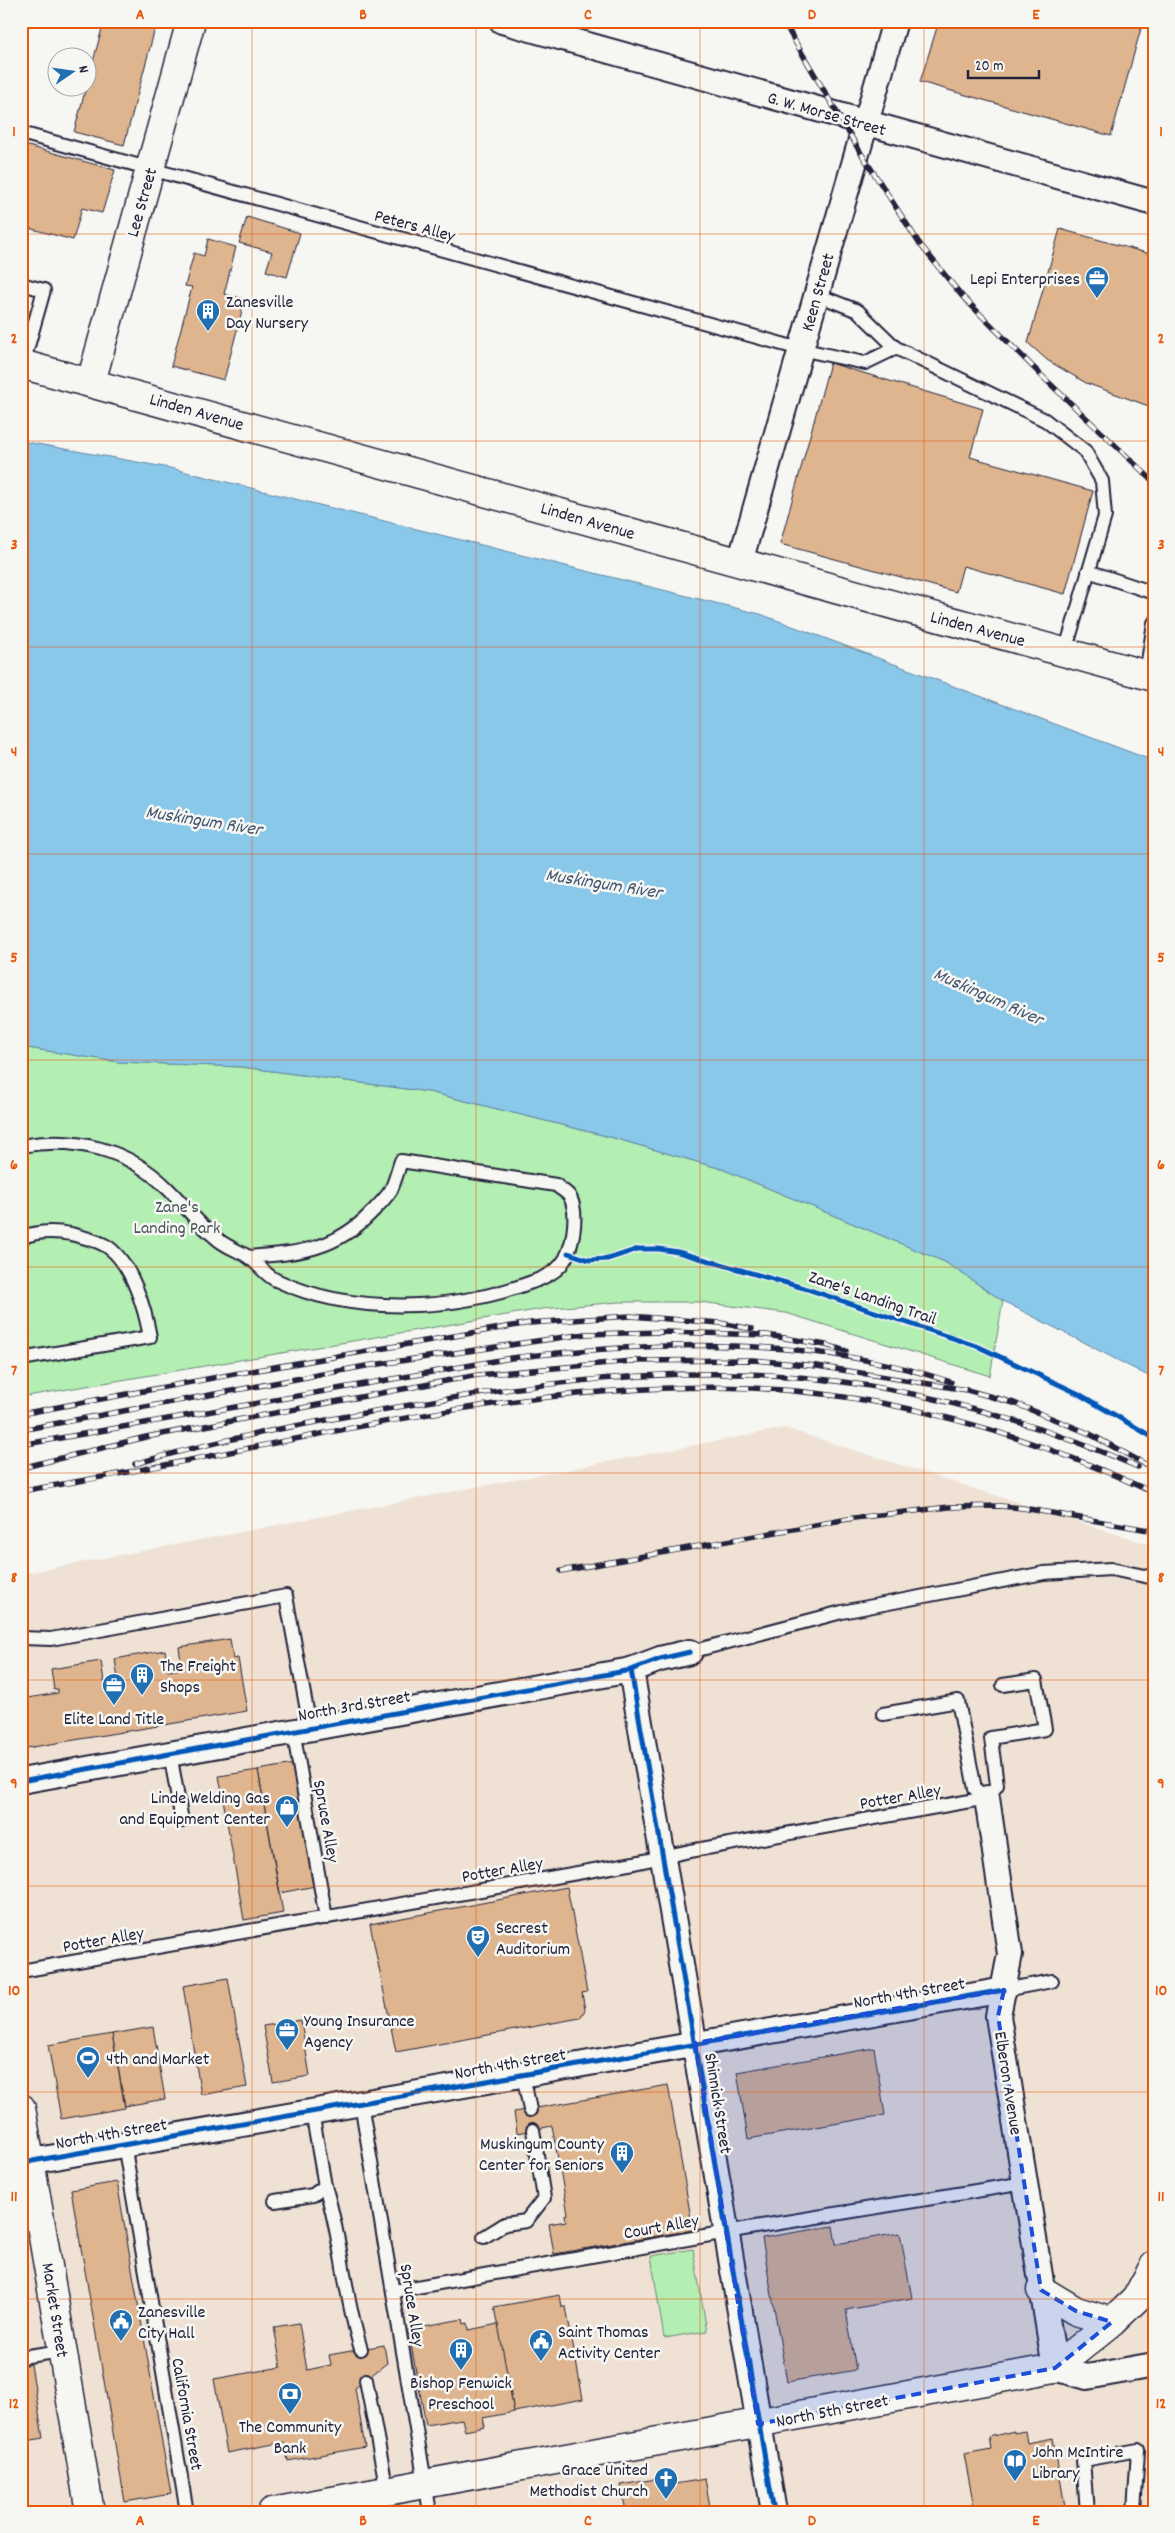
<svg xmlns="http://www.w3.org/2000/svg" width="1175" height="2533" font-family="Dekko,sans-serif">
  <rect width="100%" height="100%" fill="#f6f6f2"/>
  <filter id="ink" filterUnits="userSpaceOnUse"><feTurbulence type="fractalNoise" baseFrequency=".02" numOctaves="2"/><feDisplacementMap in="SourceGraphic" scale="10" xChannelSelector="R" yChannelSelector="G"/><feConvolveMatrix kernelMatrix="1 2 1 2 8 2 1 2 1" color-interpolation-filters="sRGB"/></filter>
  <g filter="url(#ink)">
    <!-- built -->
    <path fill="#efe2d4" d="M 785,1428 L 1154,1546 L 1154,2512 L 21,2512 L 21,1574 Z"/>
    <!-- green -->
    <g fill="#b3eeb3" stroke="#6a8877">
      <path d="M 21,1047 L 119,1062 L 242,1067 L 429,1092 L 610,1137 L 722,1169 L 945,1262 L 1003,1301 L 990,1376 L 786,1313 L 700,1302 L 619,1302 L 542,1309 L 21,1397 Z"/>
      <path d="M 693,2249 L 707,2331 L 664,2338 L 651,2256 Z"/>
    </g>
    <!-- water -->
    <path fill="#8ac8ea" stroke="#6086a4" d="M 21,441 L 170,468 L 760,614 L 1154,761 L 1154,1379 L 1003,1301 L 945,1262 L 722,1169 L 610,1137 L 429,1092 L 242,1067 L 119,1062 L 21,1047 Z"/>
    <!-- building -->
    <g fill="#deb58e" stroke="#22223b">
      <path d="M 104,21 L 157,21 L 124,145 L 74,132 Z"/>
      <path d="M 939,21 L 1143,21 L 1111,136 L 920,82 Z"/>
      <path d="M 21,144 L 115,170 L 102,213 L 82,208 L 73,240 L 21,226 Z"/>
      <path d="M 247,217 L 300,233 L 287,277 L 266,271 L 272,252 L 239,243 Z"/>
      <path d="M 1060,229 L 1154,255 L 1154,408 L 1086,383 L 1047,360 L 1028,343 Z"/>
      <path d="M 208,239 L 236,247 L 224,294 L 245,299 L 224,380 L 171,366 L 192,287 L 185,286 L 194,253 L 204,256 Z"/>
      <path d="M 830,363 L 983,409 L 970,457 L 1093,491 L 1065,594 L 963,566 L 956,592 L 780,544 Z"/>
      <path d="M 25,1299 L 30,1331 L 21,1332 L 21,1300 Z"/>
      <path d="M 230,1639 L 233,1659 L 238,1658 L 247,1711 L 21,1749 L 21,1699 L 58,1693 L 58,1689 L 54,1690 L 51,1669 L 101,1661 L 104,1682 L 118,1679 L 115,1659 L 165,1650 L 168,1671 L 182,1669 L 179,1647 Z"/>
      <path d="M 294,1764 L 315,1886 L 280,1893 L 258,1770 Z"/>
      <path d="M 258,1770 L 283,1913 L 244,1920 L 219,1776 Z"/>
      <path d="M 567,1887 L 587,1992 L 582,1993 L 585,2010 L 580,2018 L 396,2052 L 370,1924 Z"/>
      <path d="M 228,1978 L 247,2087 L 201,2095 L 183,1986 Z"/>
      <path d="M 301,2020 L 310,2076 L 273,2082 L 263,2026 Z"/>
      <path d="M 153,2027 L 165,2099 L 125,2106 L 112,2034 Z"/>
      <path d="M 112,2034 L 125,2108 L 61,2119 L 48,2045 Z"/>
      <path d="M 874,2048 L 885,2115 L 748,2139 L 737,2072 Z"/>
      <path d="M 668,2085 L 693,2230 L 554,2254 L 549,2224 L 566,2221 L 565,2215 L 568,2214 L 552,2126 L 517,2133 L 514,2112 Z"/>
      <path d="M 117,2182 L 171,2494 L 125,2502 L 71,2190 Z"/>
      <path d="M 833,2226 L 836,2244 L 900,2233 L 912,2298 L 846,2310 L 856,2370 L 787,2382 L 762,2238 Z"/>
      <path d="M 560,2295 L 562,2307 L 566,2307 L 583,2399 L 514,2412 L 494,2307 Z"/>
      <path d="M 463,2319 L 464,2324 L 468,2323 L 469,2330 L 498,2324 L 514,2412 L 483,2418 L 485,2427 L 465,2431 L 462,2419 L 426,2425 L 408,2329 Z"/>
      <path d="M 299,2323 L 307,2370 L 331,2365 L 329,2355 L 384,2345 L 387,2363 L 355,2388 L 365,2447 L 288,2461 L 284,2442 L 227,2453 L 214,2379 L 281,2367 L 274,2327 Z"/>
      <path d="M 31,2364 L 43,2438 L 21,2442 L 21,2366 Z"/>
      <path d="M 1014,2431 L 1014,2433 L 1025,2431 L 1027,2443 L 1053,2438 L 1066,2512 L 975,2512 L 964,2454 L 991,2449 L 989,2437 Z"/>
      <path d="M 656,2479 L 657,2487 L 705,2479 L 711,2512 L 626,2512 L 621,2485 Z"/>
    </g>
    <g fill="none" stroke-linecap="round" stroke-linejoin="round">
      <!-- lane casing -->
      <g stroke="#22223b" stroke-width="16">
        <g id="lane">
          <path d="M 21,133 L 800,349 L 865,363 L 896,348"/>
          <path d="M 21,284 L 44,290 L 23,364"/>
          <path d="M 815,294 L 858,311 L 896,348 L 1045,420 L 1085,451 L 1102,481 L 1105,516 L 1065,652"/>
          <path d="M 1088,571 L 1154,593"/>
          <path d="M 1146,674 L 1154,623"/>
          <path d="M 21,1146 C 75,1136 128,1149 167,1188 C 184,1204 197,1223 215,1237 C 224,1246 237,1250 247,1256 C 258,1263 265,1275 276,1280 C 352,1316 455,1311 532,1282 C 541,1279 554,1273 561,1265 C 573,1251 579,1214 570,1197 C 567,1192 560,1189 556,1185 L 401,1161 C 398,1170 395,1181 391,1190 C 386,1198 378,1206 371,1213 C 334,1251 298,1253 248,1257"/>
          <path d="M 21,1238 C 36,1231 55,1231 71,1234 C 82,1237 98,1240 108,1247 C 132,1264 145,1309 150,1337 L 21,1359"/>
          <path d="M 21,1638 L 51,1639 L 286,1596 L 310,1727"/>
          <path d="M 690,1652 L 842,1612 L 1044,1573 L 1111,1569 L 1154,1578"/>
          <path d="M 883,1714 L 958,1701 L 975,1789 L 987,1798"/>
          <path d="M 293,1730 L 326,1918"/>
          <path d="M 170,1753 L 182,1821"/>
          <path d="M 987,1798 L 997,1785 L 991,1738 L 1045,1729 L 1036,1680 L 1003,1685"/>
          <path d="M 21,1971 L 634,1863 L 690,1851 L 987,1798"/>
          <path d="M 1004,1990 L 1052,1981"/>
          <path d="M 523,2074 L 530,2110"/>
          <path d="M 361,2103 L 430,2512"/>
          <path d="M 124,2144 L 187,2512"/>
          <path d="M 325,2186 C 342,2239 344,2296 361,2349"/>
          <path d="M 275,2201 L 313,2195 L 325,2186 L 312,2112"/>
          <path d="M 484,2237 L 505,2224 L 526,2221 L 544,2198 L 533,2130"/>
          <path d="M 394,2291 L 755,2227 L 1025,2183"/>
          <path d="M 21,2357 L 62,2351"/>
          <path d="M 366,2380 L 387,2490"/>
          <path d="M 1087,2512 L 1083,2460 L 1138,2450 L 1134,2512"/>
        </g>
      </g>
      <!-- street casing -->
      <g stroke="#22223b" stroke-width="28">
        <g id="street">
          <path d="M 502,21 L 1154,203"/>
          <path d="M 740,562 L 895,21"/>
          <path d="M 631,1670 L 774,2512"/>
          <path d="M 21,1781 L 631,1670 L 660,1659 L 690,1652"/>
          <path d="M 987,1798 L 1010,1954 L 998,2016 L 1055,2368 L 1087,2377 L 1154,2365"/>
          <path d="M 21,2163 L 1004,1990"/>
        </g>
      </g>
      <!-- secondary casing -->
      <g stroke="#22223b" stroke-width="31">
        <g id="secondary">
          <path d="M 21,364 L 1154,677"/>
          <path d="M 91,382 L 191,21"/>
          <path d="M 21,2108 L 90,2512"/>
          <path d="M 272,2512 L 1055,2368"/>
        </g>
      </g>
      <!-- highway casing -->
      <g stroke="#22223b" stroke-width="31">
        <g id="highway">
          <path d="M 1041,2290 L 1076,2311 L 1112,2322"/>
          <path d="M 1055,2368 L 1112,2322 L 1136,2299 L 1154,2266"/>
        </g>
      </g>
      <!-- lane -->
      <use href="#lane" stroke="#f6f6f2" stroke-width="12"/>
      <!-- street -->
      <use href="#street" stroke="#f6f6f2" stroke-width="24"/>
      <!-- secondary -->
      <use href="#secondary" stroke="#f6f6f2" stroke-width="28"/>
      <!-- highway -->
      <use href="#highway" stroke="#f6f6f2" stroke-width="28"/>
      <!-- rail casing -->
      <g stroke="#22223b" stroke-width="5.5">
        <g id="rail">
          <path d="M 783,21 L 859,150 L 919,243 L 962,296 L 1044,378 L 1154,482"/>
          <path d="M 21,1414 L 234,1374 L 530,1323 L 630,1316 L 720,1323 L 752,1329"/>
          <path d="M 21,1430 L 366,1366 L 585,1334 L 665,1332 L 767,1335 L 826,1345 L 846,1351"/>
          <path d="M 21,1445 L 511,1358 C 658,1341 810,1335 951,1382"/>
          <path d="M 135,1464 C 216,1440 298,1425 381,1410 C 498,1389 615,1372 734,1374 C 872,1375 1012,1412 1138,1467"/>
          <path d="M 21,1468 L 146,1437 L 478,1375 L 632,1361 L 753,1360 L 817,1366 L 967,1390 L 1014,1403 L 1088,1433 L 1154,1469"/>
          <path d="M 21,1491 C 261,1453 507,1379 751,1388 C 891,1394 1028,1434 1154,1493"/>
          <path d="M 561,1571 L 854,1518 L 949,1507 L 1000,1506 L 1023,1508 L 1154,1531"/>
        </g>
      </g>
      <!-- rail -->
      <use href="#rail" stroke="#f6f6f2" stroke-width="4" stroke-dasharray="11" stroke-linecap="butt"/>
      <!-- cycleway casing -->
      <g stroke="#f6f6f2" stroke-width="8">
        <g id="cycleway">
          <path d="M 568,1253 L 589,1260 L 608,1259 L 638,1249 L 659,1249 L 678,1252 L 804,1288 L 979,1347 L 1077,1393 L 1154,1438"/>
          <path d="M 631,1670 L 774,2512"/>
          <path d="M 21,1781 L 631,1670 L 660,1659 L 690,1652"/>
          <path d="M 21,2163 L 1004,1990"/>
        </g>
      </g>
      <!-- cycleway -->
      <use href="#cycleway" stroke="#0057b8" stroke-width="5"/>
    </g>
  </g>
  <!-- marked area -->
  <path fill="#1d4ed8" fill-opacity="0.2" stroke="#1d4ed8" stroke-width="4" stroke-dasharray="10 6" stroke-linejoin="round" d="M 1004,1990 L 998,2016 L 1041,2290 L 1076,2311 L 1112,2322 L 1055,2368 L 758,2424 L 695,2043 Z"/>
  <!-- grid -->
  <path fill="none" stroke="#e8590c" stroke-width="1" stroke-opacity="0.55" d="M 252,21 L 252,2512M 476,21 L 476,2512M 700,21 L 700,2512M 924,21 L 924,2512M 21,234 L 1154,234M 21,441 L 1154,441M 21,647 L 1154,647M 21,854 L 1154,854M 21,1060 L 1154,1060M 21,1267 L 1154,1267M 21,1473 L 1154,1473M 21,1680 L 1154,1680M 21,1886 L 1154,1886M 21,2092 L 1154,2092M 21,2299 L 1154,2299"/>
  <!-- icons -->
  <defs>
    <g id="office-pin" transform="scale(1.25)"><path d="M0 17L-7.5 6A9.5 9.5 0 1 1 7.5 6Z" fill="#1f6fb2" stroke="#f6f6f2"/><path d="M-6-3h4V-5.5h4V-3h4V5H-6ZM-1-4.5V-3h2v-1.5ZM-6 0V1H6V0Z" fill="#fff"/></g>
    <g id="building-pin" transform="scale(1.25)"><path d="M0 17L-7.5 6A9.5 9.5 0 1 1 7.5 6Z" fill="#1f6fb2" stroke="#f6f6f2"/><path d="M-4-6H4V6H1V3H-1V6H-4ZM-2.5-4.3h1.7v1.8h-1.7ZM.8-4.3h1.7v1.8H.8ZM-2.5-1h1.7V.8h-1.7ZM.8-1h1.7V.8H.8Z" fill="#fff"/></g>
    <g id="shop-pin" transform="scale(1.25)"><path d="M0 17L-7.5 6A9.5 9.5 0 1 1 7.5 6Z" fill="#1f6fb2" stroke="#f6f6f2"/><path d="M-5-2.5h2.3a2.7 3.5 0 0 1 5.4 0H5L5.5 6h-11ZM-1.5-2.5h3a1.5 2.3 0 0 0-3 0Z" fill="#fff"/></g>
    <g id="theatre-pin" transform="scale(1.25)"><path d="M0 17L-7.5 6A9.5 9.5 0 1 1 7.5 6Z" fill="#1f6fb2" stroke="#f6f6f2"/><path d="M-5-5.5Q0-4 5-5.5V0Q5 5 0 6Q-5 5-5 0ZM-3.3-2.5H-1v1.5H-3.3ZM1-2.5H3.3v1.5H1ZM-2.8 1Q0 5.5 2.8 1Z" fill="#fff"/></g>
    <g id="stadium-pin" transform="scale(1.25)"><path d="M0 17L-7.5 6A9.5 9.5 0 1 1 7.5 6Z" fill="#1f6fb2" stroke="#f6f6f2"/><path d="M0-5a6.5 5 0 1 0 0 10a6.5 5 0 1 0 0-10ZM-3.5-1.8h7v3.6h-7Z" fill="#fff"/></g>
    <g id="civic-pin" transform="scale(1.25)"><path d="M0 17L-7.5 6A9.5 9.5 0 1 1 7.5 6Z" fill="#1f6fb2" stroke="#f6f6f2"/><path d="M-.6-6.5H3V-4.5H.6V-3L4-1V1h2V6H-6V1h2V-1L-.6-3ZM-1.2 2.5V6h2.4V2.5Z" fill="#fff"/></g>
    <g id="bank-pin" transform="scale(1.25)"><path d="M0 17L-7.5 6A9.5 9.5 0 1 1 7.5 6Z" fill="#1f6fb2" stroke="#f6f6f2"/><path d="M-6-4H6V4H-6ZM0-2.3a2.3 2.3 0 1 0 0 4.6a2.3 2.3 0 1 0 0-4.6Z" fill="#fff"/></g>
    <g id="library-pin" transform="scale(1.25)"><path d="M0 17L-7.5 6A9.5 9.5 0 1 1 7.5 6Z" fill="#1f6fb2" stroke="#f6f6f2"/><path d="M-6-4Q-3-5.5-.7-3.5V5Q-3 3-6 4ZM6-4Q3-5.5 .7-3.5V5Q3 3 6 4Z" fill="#fff"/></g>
    <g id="church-pin" transform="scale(1.25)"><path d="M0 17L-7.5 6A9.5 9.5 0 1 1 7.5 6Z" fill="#1f6fb2" stroke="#f6f6f2"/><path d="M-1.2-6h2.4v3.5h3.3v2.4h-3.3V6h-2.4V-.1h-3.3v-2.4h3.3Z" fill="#fff"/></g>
  </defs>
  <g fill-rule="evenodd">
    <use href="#office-pin" x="1097" y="278"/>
    <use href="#building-pin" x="208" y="311"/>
    <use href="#building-pin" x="142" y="1675"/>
    <use href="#office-pin" x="114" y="1685"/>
    <use href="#shop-pin" x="287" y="1807"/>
    <use href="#theatre-pin" x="478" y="1937"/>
    <use href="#office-pin" x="287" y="2030"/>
    <use href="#stadium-pin" x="88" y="2058"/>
    <use href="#building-pin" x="622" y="2153"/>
    <use href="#civic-pin" x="121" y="2321"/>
    <use href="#civic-pin" x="541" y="2341"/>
    <use href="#building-pin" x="461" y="2350"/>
    <use href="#bank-pin" x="290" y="2394"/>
    <use href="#library-pin" x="1015" y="2461"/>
    <use href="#church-pin" x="666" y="2479"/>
  </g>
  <g text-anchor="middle" stroke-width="5" stroke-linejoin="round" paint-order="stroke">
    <!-- street labels -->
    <g font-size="18" fill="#22223b" stroke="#f6f6f2">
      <text transform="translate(827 113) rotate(16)" y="6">G. W. Morse Street</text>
      <text transform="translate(141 202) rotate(-74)" y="6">Lee Street</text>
      <text transform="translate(415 225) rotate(15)" y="6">Peters Alley</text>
      <text transform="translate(817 292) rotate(-74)" y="6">Keen Street</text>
      <text transform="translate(197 411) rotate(16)" y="6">Linden Avenue</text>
      <text transform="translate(588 520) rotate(16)" y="6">Linden Avenue</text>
      <text transform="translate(978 628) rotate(15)" y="6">Linden Avenue</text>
      <text transform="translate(873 1297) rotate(19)" y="6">Zane's Landing Trail</text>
      <text transform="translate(354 1705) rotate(-10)" y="6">North 3rd Street</text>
      <text transform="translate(900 1796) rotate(-10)" y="6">Potter Alley</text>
      <text transform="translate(327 1821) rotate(80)" y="6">Spruce Alley</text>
      <text transform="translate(502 1869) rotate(-10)" y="6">Potter Alley</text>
      <text transform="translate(103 1939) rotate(-10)" y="6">Potter Alley</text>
      <text transform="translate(909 1992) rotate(-10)" y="6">North 4th Street</text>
      <text transform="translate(510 2063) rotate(-10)" y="6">North 4th Street</text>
      <text transform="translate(1009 2083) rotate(81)" y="6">Elberon Avenue</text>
      <text transform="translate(719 2103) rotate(81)" y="6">Shinnick Street</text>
      <text transform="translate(111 2133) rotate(-10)" y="6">North 4th Street</text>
      <text transform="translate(661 2226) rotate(-10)" y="6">Court Alley</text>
      <text transform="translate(413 2305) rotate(81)" y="6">Spruce Alley</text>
      <text transform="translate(56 2310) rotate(81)" y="6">Market Street</text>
      <text transform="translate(832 2410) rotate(-11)" y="6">North 5th Street</text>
      <text transform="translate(188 2414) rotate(80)" y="6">California Street</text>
    </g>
    <!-- poi labels -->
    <g font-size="18" fill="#22223b" stroke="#f6f6f2" text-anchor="start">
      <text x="1080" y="284" text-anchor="end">Lepi Enterprises</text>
      <text x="226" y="307">Zanesville<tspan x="226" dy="21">Day Nursery</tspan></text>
      <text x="160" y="1671">The Freight<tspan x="160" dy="21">Shops</tspan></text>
      <text x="114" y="1724" text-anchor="middle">Elite Land Title</text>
      <text x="270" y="1803" text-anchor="end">Linde Welding Gas<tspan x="270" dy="21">and Equipment Center</tspan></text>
      <text x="496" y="1933">Secrest<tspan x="496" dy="21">Auditorium</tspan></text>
      <text x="304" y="2026">Young Insurance<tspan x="304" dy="21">Agency</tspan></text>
      <text x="106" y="2064">4th and Market</text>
      <text x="604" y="2149" text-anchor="end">Muskingum County<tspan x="604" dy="21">Center for Seniors</tspan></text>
      <text x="138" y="2317">Zanesville<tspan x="138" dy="21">City Hall</tspan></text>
      <text x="558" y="2337">Saint Thomas<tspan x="558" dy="21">Activity Center</tspan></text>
      <text x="461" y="2388" text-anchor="middle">Bishop Fenwick<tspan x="461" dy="21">Preschool</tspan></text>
      <text x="290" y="2432" text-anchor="middle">The Community<tspan x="290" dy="21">Bank</tspan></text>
      <text x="1032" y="2457">John McIntire<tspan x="1032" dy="21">Library</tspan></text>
      <text x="648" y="2475" text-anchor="end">Grace United<tspan x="648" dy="21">Methodist Church</tspan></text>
    </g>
    <!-- park labels -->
    <g font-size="18" fill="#465559" stroke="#f6f6f2">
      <text x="177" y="1212">Zane's<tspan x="177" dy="21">Landing Park</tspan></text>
    </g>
    <!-- water labels -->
    <g font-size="19" font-style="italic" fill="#415470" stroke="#f6f6f2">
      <text transform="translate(204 819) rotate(9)" y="7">Muskingum River</text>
      <text transform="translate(604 882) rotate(9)" y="7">Muskingum River</text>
      <text transform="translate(989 995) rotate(24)" y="7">Muskingum River</text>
    </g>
  </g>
  <!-- margin -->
  <rect width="1175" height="2533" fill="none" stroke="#f6f6f2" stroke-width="55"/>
  <!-- north arrow -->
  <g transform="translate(72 72) rotate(77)"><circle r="24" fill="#f6f6f2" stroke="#a1a1a9"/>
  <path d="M0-4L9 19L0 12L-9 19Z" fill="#1f6fb2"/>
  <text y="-8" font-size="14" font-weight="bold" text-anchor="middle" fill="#22223b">N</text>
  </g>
  <!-- scale -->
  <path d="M968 70v8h71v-8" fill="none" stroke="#22223b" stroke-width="2.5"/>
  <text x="975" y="70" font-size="15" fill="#22223b" stroke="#f6f6f2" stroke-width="4" paint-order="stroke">20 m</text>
  <rect x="28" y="28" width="1120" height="2478" fill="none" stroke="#e8590c" stroke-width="2"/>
  <g font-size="16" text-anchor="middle" font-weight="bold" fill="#e8590c">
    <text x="140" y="19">A</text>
    <text x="363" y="19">B</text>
    <text x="588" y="19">C</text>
    <text x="812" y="19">D</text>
    <text x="1036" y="19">E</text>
    <text x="14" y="136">1</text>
    <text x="1161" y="136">1</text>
    <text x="14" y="343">2</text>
    <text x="1161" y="343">2</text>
    <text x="14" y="549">3</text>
    <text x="1161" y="549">3</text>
    <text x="14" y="756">4</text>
    <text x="1161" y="756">4</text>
    <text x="14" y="962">5</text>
    <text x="1161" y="962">5</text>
    <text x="14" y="1169">6</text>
    <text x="1161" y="1169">6</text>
    <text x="14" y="1375">7</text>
    <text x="1161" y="1375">7</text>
    <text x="14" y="1582">8</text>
    <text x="1161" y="1582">8</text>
    <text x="14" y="1788">9</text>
    <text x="1161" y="1788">9</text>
    <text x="14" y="1995">10</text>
    <text x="1161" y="1995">10</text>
    <text x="14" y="2201">11</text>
    <text x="1161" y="2201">11</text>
    <text x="14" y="2408">12</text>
    <text x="1161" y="2408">12</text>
    <text x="140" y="2525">A</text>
    <text x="363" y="2525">B</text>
    <text x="588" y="2525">C</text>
    <text x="812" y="2525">D</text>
    <text x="1036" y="2525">E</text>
  </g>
</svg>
